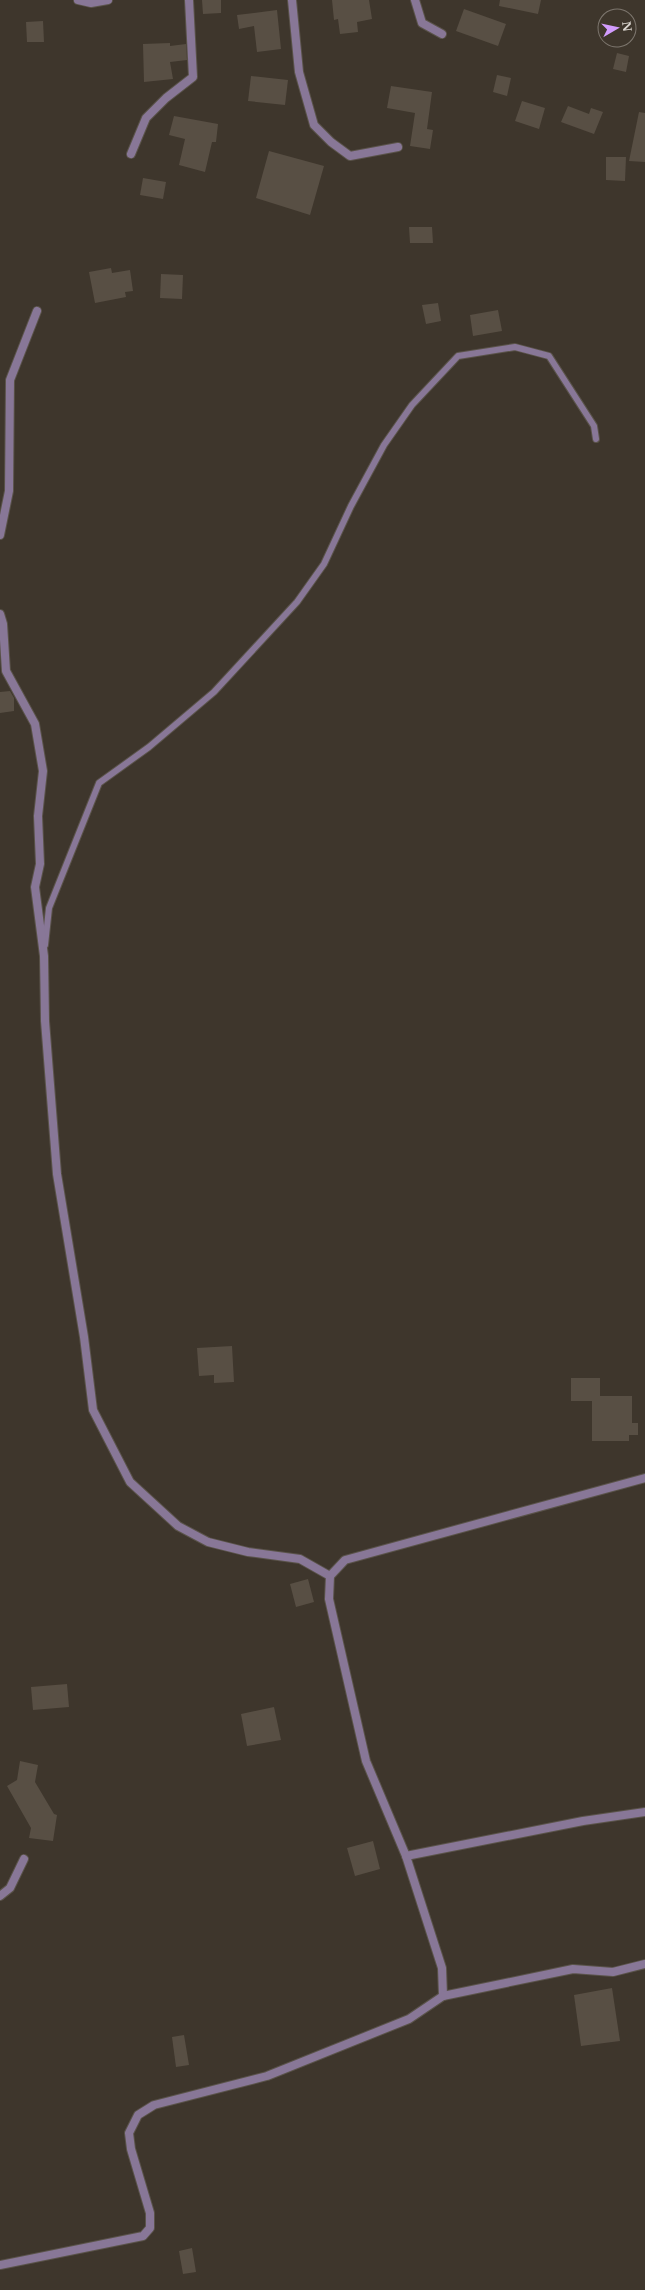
<svg xmlns="http://www.w3.org/2000/svg" width="645" height="2290" font-family="'Libre Baskerville',serif">
  <rect width="100%" height="100%" fill="#3e362c"/>
  <!-- building -->
  <g fill="#584f44">
    <path d="M 202,0 L 221,0 L 221,13 L 203,14 Z"/>
    <path d="M 332,0 L 369,0 L 372,19 L 357,22 L 358,32 L 340,34 L 338,19 L 334,20 Z"/>
    <path d="M 500,0 L 541,0 L 538,14 L 499,6 Z"/>
    <path d="M 464,9 L 506,24 L 498,46 L 456,31 Z"/>
    <path d="M 277,10 L 281,49 L 257,52 L 254,26 L 239,29 L 237,15 Z"/>
    <path d="M 43,21 L 44,42 L 27,42 L 26,22 Z"/>
    <path d="M 170,43 L 170,46 L 186,44 L 187,60 L 170,62 L 173,79 L 144,82 L 143,44 Z"/>
    <path d="M 617,53 L 629,56 L 626,72 L 613,69 Z"/>
    <path d="M 497,75 L 511,78 L 507,96 L 493,92 Z"/>
    <path d="M 251,76 L 288,80 L 285,105 L 248,101 Z"/>
    <path d="M 391,86 L 432,92 L 427,129 L 433,130 L 430,149 L 410,146 L 415,113 L 387,108 Z"/>
    <path d="M 522,101 L 545,108 L 539,129 L 515,121 Z"/>
    <path d="M 568,106 L 589,114 L 591,108 L 603,112 L 594,134 L 561,122 Z"/>
    <path d="M 639,112 L 645,113 L 645,162 L 629,161 Z"/>
    <path d="M 174,116 L 218,124 L 216,142 L 212,142 L 205,172 L 179,165 L 185,139 L 169,135 Z"/>
    <path d="M 269,151 L 324,166 L 310,215 L 256,198 Z"/>
    <path d="M 606,157 L 626,157 L 625,181 L 606,180 Z"/>
    <path d="M 143,178 L 166,182 L 163,199 L 140,195 Z"/>
    <path d="M 409,227 L 432,227 L 433,243 L 410,243 Z"/>
    <path d="M 111,268 L 112,273 L 130,270 L 133,291 L 125,292 L 126,297 L 95,303 L 89,272 Z"/>
    <path d="M 161,274 L 183,275 L 182,299 L 160,298 Z"/>
    <path d="M 438,303 L 441,321 L 426,324 L 422,305 Z"/>
    <path d="M 498,310 L 502,331 L 473,336 L 470,315 Z"/>
    <path d="M 10,691 L 14,698 L 14,711 L 0,713 L 0,692 Z"/>
    <path d="M 232,1346 L 234,1382 L 214,1383 L 214,1375 L 199,1376 L 197,1348 Z"/>
    <path d="M 571,1378 L 600,1378 L 600,1396 L 632,1396 L 632,1423 L 638,1423 L 638,1435 L 629,1435 L 629,1441 L 592,1441 L 592,1401 L 571,1401 Z"/>
    <path d="M 308,1579 L 314,1602 L 296,1607 L 290,1584 Z"/>
    <path d="M 67,1684 L 69,1707 L 33,1710 L 31,1687 Z"/>
    <path d="M 274,1707 L 281,1740 L 247,1746 L 241,1714 Z"/>
    <path d="M 20,1761 L 38,1765 L 35,1782 L 54,1814 L 57,1815 L 53,1841 L 29,1838 L 31,1828 L 7,1786 L 17,1780 Z"/>
    <path d="M 373,1841 L 380,1869 L 355,1876 L 347,1848 Z"/>
    <path d="M 612,1988 L 620,2041 L 581,2046 L 574,1995 Z"/>
    <path d="M 184,2035 L 189,2065 L 176,2067 L 172,2037 Z"/>
    <path d="M 192,2248 L 196,2272 L 183,2274 L 179,2251 Z"/>
  </g>
  <g fill="none" stroke-linecap="round" stroke-linejoin="round">
    <!-- lane casing -->
    <g stroke="#5a534a" stroke-width="8">
      <path id="lane" d="M 45,945 L 49,908 L 99,783 L 149,747 L 214,692 L 297,602 L 324,564 L 351,506 L 384,445 L 412,405 L 458,356 L 515,347 L 549,356 L 594,426 L 596,439"/>
    </g>
    <!-- street casing -->
    <g stroke="#5a534a" stroke-width="10">
      <g id="street">
        <path d="M 78,0 L 91,3 L 108,0"/>
        <path d="M 292,0 L 299,72 L 314,125 L 331,142 L 350,156 L 398,147"/>
        <path d="M 415,0 L 422,23 L 442,34"/>
        <path d="M 131,154 L 146,118 L 166,98 L 193,77 L 189,0"/>
        <path d="M 0,535 L 9,491 L 10,380 L 37,311"/>
        <path d="M 0,614 L 3,624 L 6,671 L 35,724 L 43,771 L 38,816 L 40,864 L 35,887 L 44,956 L 45,1021 L 57,1174 L 84,1337 L 93,1410 L 130,1482 L 178,1526 L 208,1542 L 248,1552 L 300,1559 L 330,1576"/>
        <path d="M 406,1856 L 583,1821 L 645,1812"/>
        <path d="M 0,1896 L 10,1888 L 24,1859"/>
        <path d="M 443,1996 L 442,1968 L 406,1856 L 366,1761 L 329,1599 L 330,1576 L 345,1560 L 645,1478"/>
        <path d="M 0,2265 L 143,2236 L 150,2228 L 150,2213 L 131,2149 L 129,2133 L 138,2115 L 154,2105 L 267,2076 L 409,2019 L 443,1996 L 573,1969 L 613,1972 L 645,1964"/>
      </g>
    </g>
    <!-- lane -->
    <use href="#lane" stroke="#887797" stroke-width="6"/>
    <!-- street -->
    <use href="#street" stroke="#887797" stroke-width="8"/>
  </g>
  <!-- north arrow -->
  <g transform="translate(617 28) rotate(81)"><circle r="19" fill="#3e362c" stroke="#7d766e"/>
  <path d="M0-3L7 15L0 10L-7 15Z" fill="#d29cfd"/>
  <text y="-6" font-size="11" font-weight="bold" text-anchor="middle" fill="#dcd7d1">N</text>
  </g>
</svg>
